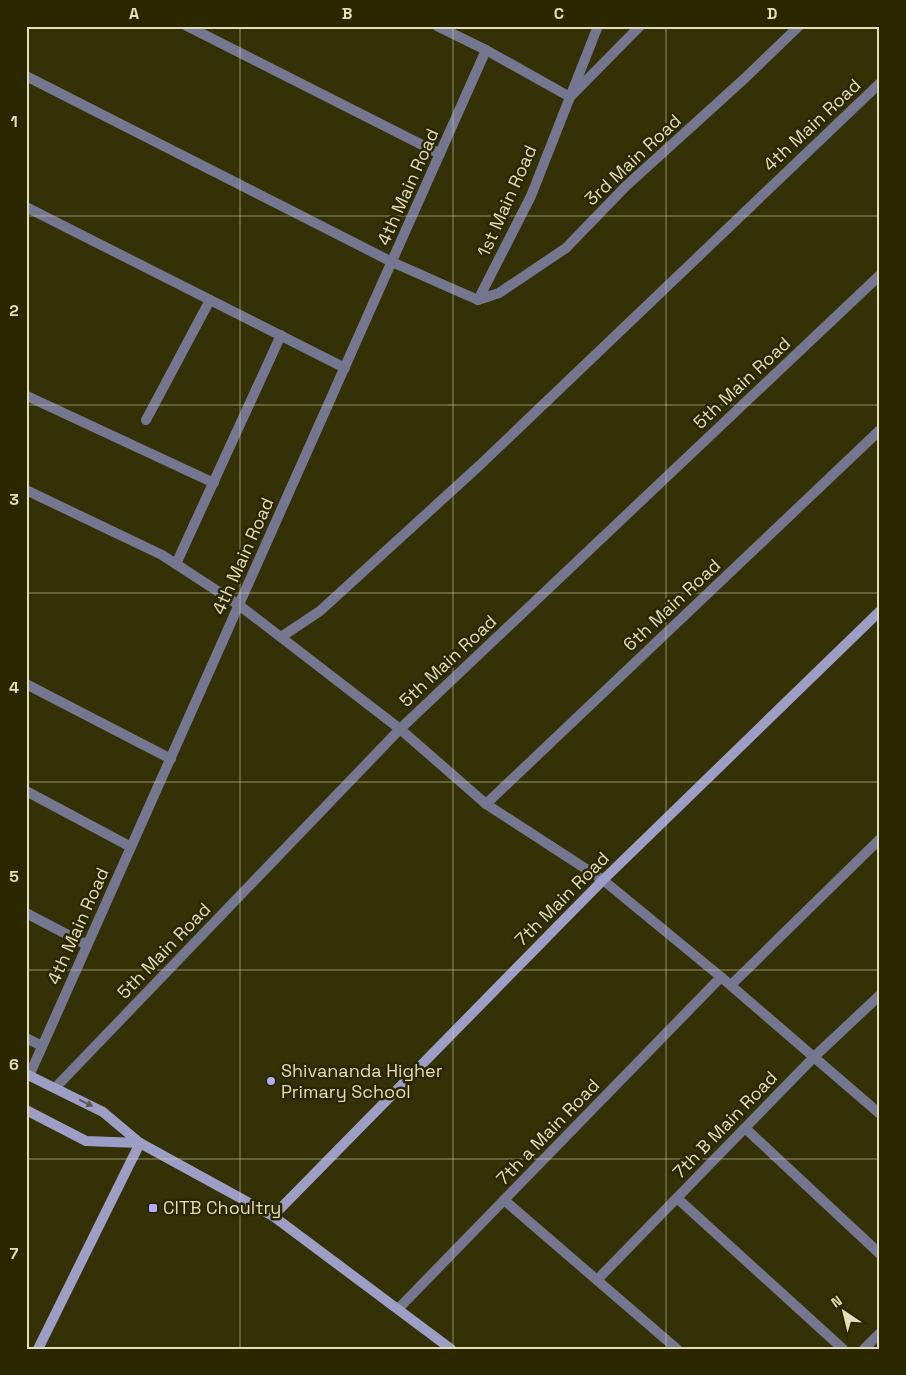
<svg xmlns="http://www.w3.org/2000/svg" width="906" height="1375" font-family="'Space Grotesk',sans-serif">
  <rect width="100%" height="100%" fill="#353107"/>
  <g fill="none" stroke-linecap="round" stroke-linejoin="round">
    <!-- street -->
    <g stroke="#75768f" stroke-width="10">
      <path d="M 187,26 L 440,154"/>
      <path d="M 437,26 L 486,50 L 570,97 L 640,26"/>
      <path d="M 26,76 L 392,262 L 478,300 L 531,196 L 598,26"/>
      <path d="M 26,207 L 345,368"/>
      <path d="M 478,300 L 499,293 L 566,248 L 626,186 L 744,79 L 799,26"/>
      <path d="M 27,396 L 214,483"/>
      <path d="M 146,420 L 210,300"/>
      <path d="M 26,490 L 162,555 L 239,605 L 400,729 L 486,804 L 603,880 L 721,977 L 880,1114"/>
      <path d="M 176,564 L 281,335"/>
      <path d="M 281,637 L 320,611 L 480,465 L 880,83"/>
      <path d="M 26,684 L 171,759"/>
      <path d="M 26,791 L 131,847"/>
      <path d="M 486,804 L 880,430"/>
      <path d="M 26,913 L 87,945"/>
      <path d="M 731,985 L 880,839"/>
      <path d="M 26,1038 L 42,1046"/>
      <path d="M 29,1076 L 486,50"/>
      <path d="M 55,1088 L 400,729 L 880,275"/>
      <path d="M 745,1128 L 880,1254"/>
      <path d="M 677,1198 L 843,1349"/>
      <path d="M 504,1200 L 677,1349"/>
      <path d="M 597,1280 L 814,1057 L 880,995"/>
      <path d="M 398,1309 L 721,977"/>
      <path d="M 864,1349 L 880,1333"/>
    </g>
    <!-- secondary -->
    <g stroke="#9d9ec5" stroke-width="10">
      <path d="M 26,1074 L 103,1112 L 140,1143 L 273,1216 L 451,1349"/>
      <path d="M 26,1110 L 86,1141 L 140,1143"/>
      <path d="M 273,1216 L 603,880 L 880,611"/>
      <path d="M 38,1349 L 140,1143"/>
    </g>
  </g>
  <!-- one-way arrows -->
  <defs><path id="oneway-solid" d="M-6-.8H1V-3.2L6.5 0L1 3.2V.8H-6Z" transform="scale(1.25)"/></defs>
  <use fill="#59574f" href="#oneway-solid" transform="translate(86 1103) rotate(26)"/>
  <!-- grid -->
  <path fill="none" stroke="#e1deb9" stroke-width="1" stroke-opacity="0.55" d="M 240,26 L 240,1349M 453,26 L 453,1349M 666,26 L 666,1349M 26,216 L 880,216M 26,405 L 880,405M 26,593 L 880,593M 26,782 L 880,782M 26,970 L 880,970M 26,1159 L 880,1159"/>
  <!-- markers -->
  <g fill="#aeaefa" stroke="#2b2700" stroke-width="2">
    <circle cx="271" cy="1081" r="5"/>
    <rect x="148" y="1203" width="10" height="10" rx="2.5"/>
  </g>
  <g text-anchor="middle" stroke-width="5" stroke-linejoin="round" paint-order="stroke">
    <!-- street labels -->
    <g font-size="18" fill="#e1deb9" stroke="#2b2700">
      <text transform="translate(812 125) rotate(-43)" y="6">4th Main Road</text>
      <text transform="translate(633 160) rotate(-43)" y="6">3rd Main Road</text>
      <text transform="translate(408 187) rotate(-66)" y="6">4th Main Road</text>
      <text transform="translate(507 201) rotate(-66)" y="6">1st Main Road</text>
      <text transform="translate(742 383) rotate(-43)" y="6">5th Main Road</text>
      <text transform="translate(243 556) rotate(-66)" y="6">4th Main Road</text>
      <text transform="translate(672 605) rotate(-43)" y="6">6th Main Road</text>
      <text transform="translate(448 661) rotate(-43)" y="6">5th Main Road</text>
      <text transform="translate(562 899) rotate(-45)" y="6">7th Main Road</text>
      <text transform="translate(78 926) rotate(-66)" y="6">4th Main Road</text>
      <text transform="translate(164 951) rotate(-46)" y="6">5th Main Road</text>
      <text transform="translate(725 1125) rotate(-46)" y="6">7th B Main Road</text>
      <text transform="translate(548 1132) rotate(-46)" y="6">7th a Main Road</text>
    </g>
    <!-- poi labels -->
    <g font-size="18" fill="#e1deb9" stroke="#2b2700" text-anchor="start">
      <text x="281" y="1077">Shivananda Higher<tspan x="281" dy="21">Primary School</tspan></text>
      <text x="163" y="1214">CITB Choultry</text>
    </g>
  </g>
  <!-- border -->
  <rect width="906" height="1375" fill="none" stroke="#2b2700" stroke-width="55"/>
  <!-- north arrow -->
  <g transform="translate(844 1312) rotate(325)" stroke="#2b2700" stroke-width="4" paint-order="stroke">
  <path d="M0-4L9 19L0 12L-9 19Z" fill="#e1deb9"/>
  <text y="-8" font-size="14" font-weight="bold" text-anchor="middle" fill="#e1deb9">N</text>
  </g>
  <rect x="28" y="28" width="850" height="1320" fill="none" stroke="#e1deb9" stroke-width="2"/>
  <g font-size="16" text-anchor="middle" font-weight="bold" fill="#e1deb9">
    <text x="134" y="19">A</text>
    <text x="347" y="19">B</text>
    <text x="559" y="19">C</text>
    <text x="772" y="19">D</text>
    <text x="14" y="127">1</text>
    <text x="14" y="316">2</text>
    <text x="14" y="505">3</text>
    <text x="14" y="693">4</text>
    <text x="14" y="882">5</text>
    <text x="14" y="1070">6</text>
    <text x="14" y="1259">7</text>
  </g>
</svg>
